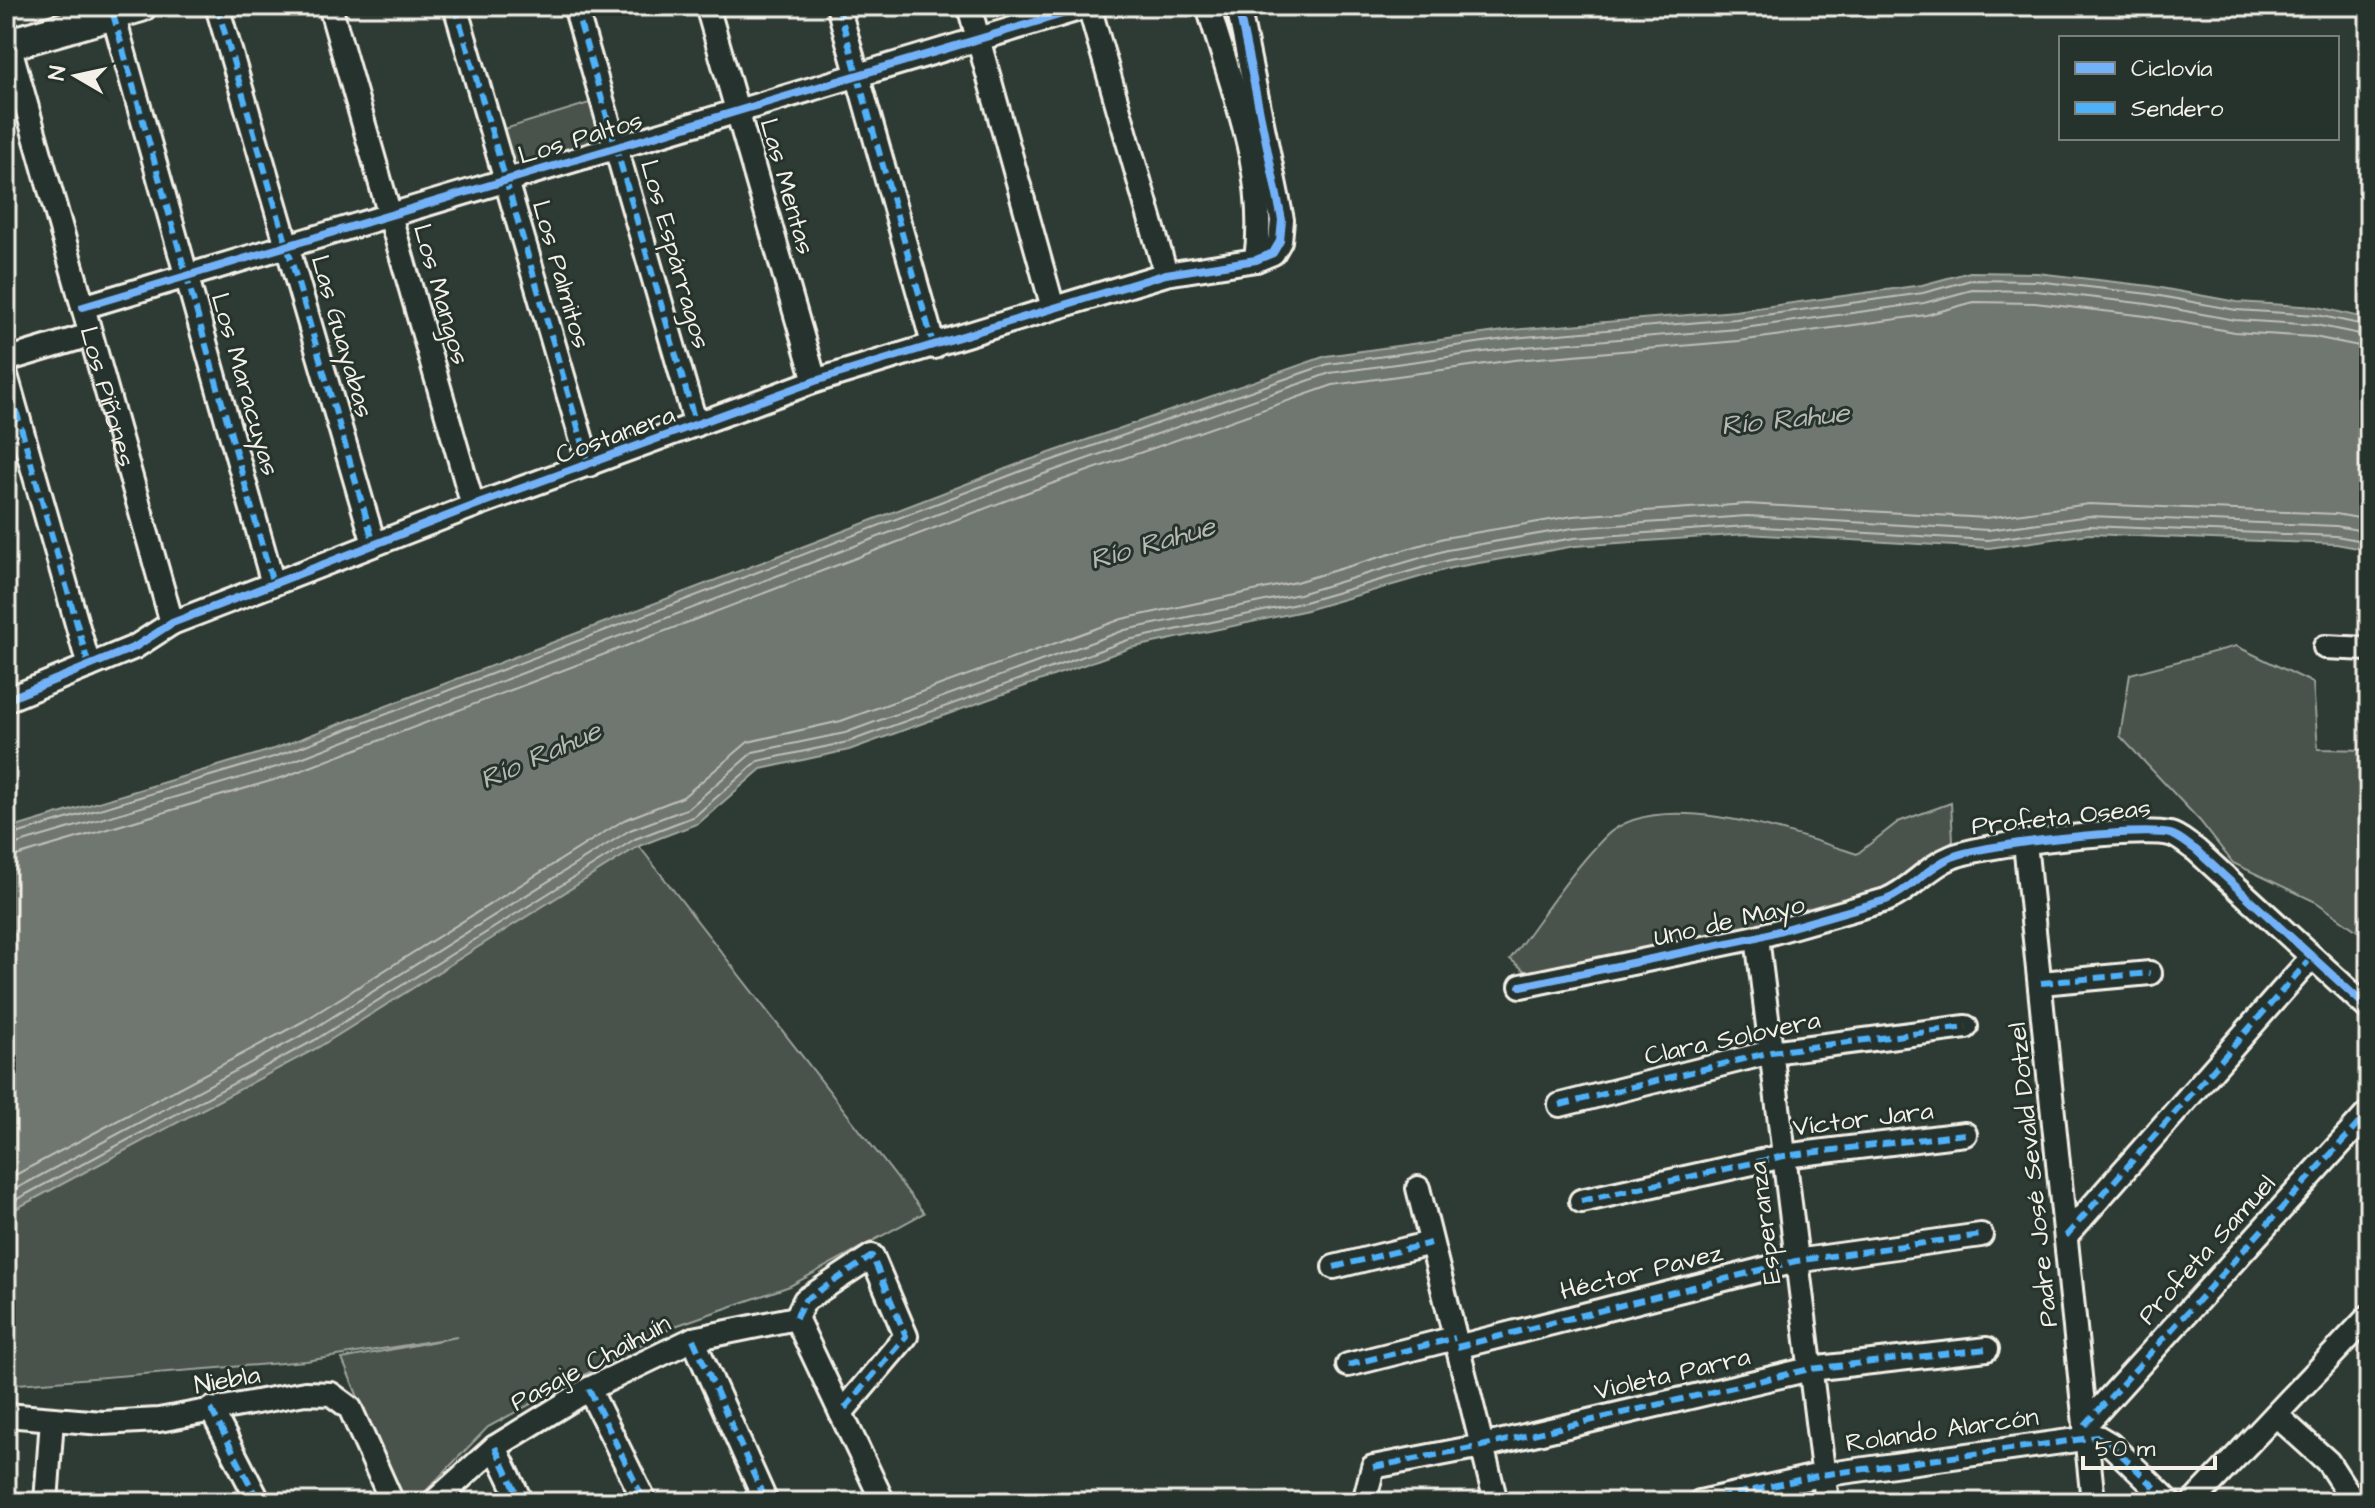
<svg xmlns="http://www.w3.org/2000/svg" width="2375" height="1508" font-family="'Architects Daughter',sans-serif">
  <rect width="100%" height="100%" fill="#2e3b34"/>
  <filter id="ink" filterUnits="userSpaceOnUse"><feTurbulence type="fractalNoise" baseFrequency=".0125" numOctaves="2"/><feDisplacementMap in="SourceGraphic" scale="16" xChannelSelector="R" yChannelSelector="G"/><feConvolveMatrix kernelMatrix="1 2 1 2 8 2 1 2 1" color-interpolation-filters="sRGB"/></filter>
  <g filter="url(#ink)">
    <!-- green -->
    <g fill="#48524c" stroke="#9ea29a" stroke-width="2">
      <path d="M 599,100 L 611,139 L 510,170 L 498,131 Z"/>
      <path d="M 2236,646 L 2313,683 L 2318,749 L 2369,750 L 2369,939 L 2316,902 L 2233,863 L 2200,821 L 2120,736 L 2130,674 Z"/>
      <path d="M 1951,803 L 1953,841 L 1895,889 L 1733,934 L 1530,975 L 1510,959 C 1540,920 1569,874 1604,838 C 1655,784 1795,834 1857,854 L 1898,822 Z"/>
      <path d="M 639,846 L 924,1213 L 790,1286 L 675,1326 L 488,1427 L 415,1502 L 402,1502 L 342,1359 L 457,1337 L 306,1361 L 6,1385 L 6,1212 Z"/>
    </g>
    <!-- water -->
    <path fill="#6f7770" stroke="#a4a8a0" stroke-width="2" d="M 1970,272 L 2037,273 L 2150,286 L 2237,302 L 2318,307 L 2369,319 L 2369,550 L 2336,544 L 2089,534 L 1989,548 L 1747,534 L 1575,546 L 1451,568 L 1303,611 L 1130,648 L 849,750 L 761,769 L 699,823 L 639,846 L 319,1047 L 6,1214 L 6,830 L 274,749 L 1021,463 L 1326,356 L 1511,330 L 1735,311 L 1922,285 Z"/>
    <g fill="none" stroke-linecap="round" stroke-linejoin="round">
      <!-- shore -->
      <g stroke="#bfc0b8" stroke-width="2">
        <path d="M 6,837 L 277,756 L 1024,470 L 1328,364 L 1512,338 L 1736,319 L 1923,293 L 1971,280 L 2036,281 L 2149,294 L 2236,310 L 2317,315 L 2369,326"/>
        <path d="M 6,847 L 280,766 L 1027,480 L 1330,373 L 1513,348 L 1737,329 L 1924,303 L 1972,290 L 2036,291 L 2147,304 L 2235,320 L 2316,325 L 2369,336"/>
        <path d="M 6,859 L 284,777 L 1031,491 L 1333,385 L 1514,360 L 1739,341 L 1926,315 L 1974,302 L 2035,303 L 2146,316 L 2234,332 L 2314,337 L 2369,348"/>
        <path d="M 6,1180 L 304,1021 L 624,820 L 683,797 L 748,742 L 841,721 L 1122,619 L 1296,582 L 1444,538 L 1573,516 L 1747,504 L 1987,518 L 2089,504 L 2336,514 L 2369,520"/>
        <path d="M 6,1194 L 310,1031 L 630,830 L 689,808 L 753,752 L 845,733 L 1125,630 L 1299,594 L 1447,550 L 1573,528 L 1747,516 L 1988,530 L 2089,516 L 2336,526 L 2369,532"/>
        <path d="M 6,1205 L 315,1040 L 635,839 L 695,816 L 758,761 L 848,742 L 1128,640 L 1301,603 L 1449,560 L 1574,538 L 1747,526 L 1988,540 L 2089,526 L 2336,536 L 2369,542"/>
      </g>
      <!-- street casing -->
      <g stroke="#f4f1e8" stroke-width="28">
        <g id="street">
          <path d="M 217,6 L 374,544"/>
          <path d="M 330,6 L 473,506"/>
          <path d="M 455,6 L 589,465"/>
          <path d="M 575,6 L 696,425"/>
          <path d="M 707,6 L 815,381"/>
          <path d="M 838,6 L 934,347"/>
          <path d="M 969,6 L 1053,308"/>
          <path d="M 1089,6 L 1166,274"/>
          <path d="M 1208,6 C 1232,89 1268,173 1256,260"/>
          <path d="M 113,14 L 273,584"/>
          <path id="s1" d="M 9,44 L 172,623"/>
          <path d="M 83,307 L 1089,6"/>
          <path d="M 6,360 L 90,335"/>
          <path d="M 6,375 L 89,666"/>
          <path d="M 2325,647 L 2369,649"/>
          <path d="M 6,700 L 135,647 L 172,623 L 273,584 L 473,506 L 815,381 L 1166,274 L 1256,260 L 1273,253 L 1280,241 L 1282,220 L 1238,6"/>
          <path d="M 2025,843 L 2093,1502"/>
          <path d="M 1757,937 L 1827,1502"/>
          <path d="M 2041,983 L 2150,973"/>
          <path d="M 1521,986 L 1757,937 L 1886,900 C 1911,890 1927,867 1952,857 C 1983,844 2138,827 2170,834 C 2179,836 2188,845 2196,850 L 2369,1009"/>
          <path d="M 1560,1105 L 1771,1052 L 1966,1027"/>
          <path d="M 1418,1188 L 1496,1502"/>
          <path d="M 1581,1201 L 1784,1156 L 1965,1134"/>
          <path d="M 2066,1236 L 2312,957"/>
          <path d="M 1334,1267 L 1431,1243"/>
          <path d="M 796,1318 L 805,1300 L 872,1256 L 906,1336 L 841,1413"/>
          <path d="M 796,1318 L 883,1502"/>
          <path d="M 693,1339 L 766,1502"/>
          <path d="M 1457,1347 L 1796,1261 L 1981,1235"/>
          <path d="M 1348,1365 L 1455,1338"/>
          <path d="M 589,1389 L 645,1502"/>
          <path d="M 211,1409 L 259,1502"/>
          <path d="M 6,1415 L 102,1423 L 159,1420 L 305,1393 L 331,1394 L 350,1408 L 392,1502"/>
          <path d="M 2276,1415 L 2328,1462 L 2354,1502"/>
          <path d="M 2085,1425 L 2369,1112"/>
          <path d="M 495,1447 L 521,1502"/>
          <path d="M 46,1502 L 52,1419"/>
          <path d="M 434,1502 L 495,1447 L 589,1389 L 693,1339 L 796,1318"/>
          <path d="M 1364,1502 L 1373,1467 L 1482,1446 L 1810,1369 L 1987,1349"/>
          <path d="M 1700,1502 L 1821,1475 L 2098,1437 L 2110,1444 L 2170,1502"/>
          <path d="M 2193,1502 L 2369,1316"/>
        </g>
      </g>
      <!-- secondary casing -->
      <g stroke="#f4f1e8" stroke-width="36">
        <path id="secondary" d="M 6,45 L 141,6"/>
      </g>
      <!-- street -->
      <use href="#street" stroke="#26332d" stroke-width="22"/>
      <!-- secondary -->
      <use href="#secondary" stroke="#26332d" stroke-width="30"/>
      <!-- quiet -->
      <g stroke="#4fb1f8" stroke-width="6" stroke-dasharray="12 6" stroke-linecap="butt">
        <path d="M 217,6 L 374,544"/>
        <path d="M 455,6 L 589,465"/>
        <path d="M 575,6 L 696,425"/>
        <path d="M 838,6 L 934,347"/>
        <path d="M 113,14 L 273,584"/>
        <path d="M 6,375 L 89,666"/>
        <path d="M 2041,983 L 2150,973"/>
        <path d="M 1560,1105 L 1771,1052 L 1966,1027"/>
        <path d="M 1581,1201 L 1784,1156 L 1965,1134"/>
        <path d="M 2066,1236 L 2312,957"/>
        <path d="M 1334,1267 L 1431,1243"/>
        <path d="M 796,1318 L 805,1300 L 872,1256 L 906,1336 L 841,1413"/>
        <path d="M 693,1339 L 766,1502"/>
        <path d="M 1457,1347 L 1796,1261 L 1981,1235"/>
        <path d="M 1348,1365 L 1455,1338"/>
        <path d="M 589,1389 L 645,1502"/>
        <path d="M 211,1409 L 259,1502"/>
        <path d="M 2085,1425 L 2369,1112"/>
        <path d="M 495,1447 L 521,1502"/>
        <path d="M 1373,1467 L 1482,1446 L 1810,1369 L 1987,1349"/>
        <path d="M 1700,1502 L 1821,1475 L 2098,1437 L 2110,1444 L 2170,1502"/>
      </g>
      <!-- cycleway casing -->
      <g stroke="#26332d" stroke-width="13">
        <g id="cycleway">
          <path d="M 83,307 L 1089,6"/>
          <path d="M 6,700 L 135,647 L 172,623 L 273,584 L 473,506 L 815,381 L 1166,274 L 1256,260 L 1273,253 L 1280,241 L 1282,220 L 1238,6"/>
          <path d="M 1521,986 L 1757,937 L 1886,900 C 1911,890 1927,867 1952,857 C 1983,844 2138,827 2170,834 C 2179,836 2188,845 2196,850 L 2369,1009"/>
        </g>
      </g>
      <!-- cycleway -->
      <use href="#cycleway" stroke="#73b2f8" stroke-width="8"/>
    </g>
  </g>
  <g text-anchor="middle" stroke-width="6" stroke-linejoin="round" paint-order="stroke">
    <!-- street labels -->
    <g font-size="26" fill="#f4f1e8" stroke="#26332d">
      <text transform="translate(580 137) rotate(-17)" y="9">Los Paltos</text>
      <text transform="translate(788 186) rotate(74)" y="9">Las Mentas</text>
      <text transform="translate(676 254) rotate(74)" y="9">Los Espárragos</text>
      <text transform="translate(562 274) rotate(74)" y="9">Los Palmitos</text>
      <text transform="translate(442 294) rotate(74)" y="9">Los Mangos</text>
      <text transform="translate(343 336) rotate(74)" y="9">Las Guayabas</text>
      <text transform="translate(246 384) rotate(74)" y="9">Los Maracuyas</text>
      <text dy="9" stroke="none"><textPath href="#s1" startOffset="366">Los Piñones</textPath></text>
      <text transform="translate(615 434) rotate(-20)" y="9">Costanera</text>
      <text transform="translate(2061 816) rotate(-6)" y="9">Profeta Oseas</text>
      <text transform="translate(1729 920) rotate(-13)" y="9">Uno de Mayo</text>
      <text transform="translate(1732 1037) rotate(-12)" y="9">Clara Solovera</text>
      <text transform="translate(1863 1118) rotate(-7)" y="9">Víctor Jara</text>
      <text transform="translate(2032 1175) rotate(-96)" y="9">Padre José Sevald Dotzel</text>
      <text transform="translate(1764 1223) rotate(-97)" y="9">Esperanza</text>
      <text transform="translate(2206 1249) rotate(-48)" y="9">Profeta Samuel</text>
      <text transform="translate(1641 1271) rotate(-14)" y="9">Héctor Pavez</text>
      <text transform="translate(590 1362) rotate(-28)" y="9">Pasaje Chaihuín</text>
      <text transform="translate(1672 1373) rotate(-13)" y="9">Violeta Parra</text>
      <text transform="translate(227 1379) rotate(-10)" y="9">Niebla</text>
      <text transform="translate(1942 1429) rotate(-8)" y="9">Rolando Alarcón</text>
    </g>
    <!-- water labels -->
    <g font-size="28" font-style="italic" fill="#b8bab2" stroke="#26332d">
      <text transform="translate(1785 418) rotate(-6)" y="10">Río Rahue</text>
      <text transform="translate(1152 542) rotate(-16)" y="10">Río Rahue</text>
      <text transform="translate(540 754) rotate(-24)" y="10">Río Rahue</text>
    </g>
  </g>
  <!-- margin -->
  <rect width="2375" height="1508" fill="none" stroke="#26332d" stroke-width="32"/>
  <rect x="16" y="16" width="2343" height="1476" fill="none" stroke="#f4f1e8" stroke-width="3" filter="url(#ink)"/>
  <!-- legend -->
  <rect x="2059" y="36" width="280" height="104" fill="#26332d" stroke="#787f78" stroke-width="2"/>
  <rect x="2075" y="62" width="40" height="12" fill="#73b2f8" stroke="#787f78" stroke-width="2"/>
  <text x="2131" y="76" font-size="24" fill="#f4f1e8">Ciclovía</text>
  <rect x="2075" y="102" width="40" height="12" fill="#4fb1f8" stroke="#787f78" stroke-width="2"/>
  <text x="2131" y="116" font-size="24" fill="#f4f1e8">Sendero</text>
  <!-- north arrow -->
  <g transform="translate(76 76) rotate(279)" stroke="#26332d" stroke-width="6" paint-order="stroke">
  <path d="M0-6L14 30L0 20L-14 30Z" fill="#f4f1e8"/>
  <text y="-12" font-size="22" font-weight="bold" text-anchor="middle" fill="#f4f1e8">N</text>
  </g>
  <!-- scale -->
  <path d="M2083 1456v12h132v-12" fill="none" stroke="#f4f1e8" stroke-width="4"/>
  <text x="2095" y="1456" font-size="24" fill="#f4f1e8" stroke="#26332d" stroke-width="6" paint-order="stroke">50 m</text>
</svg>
